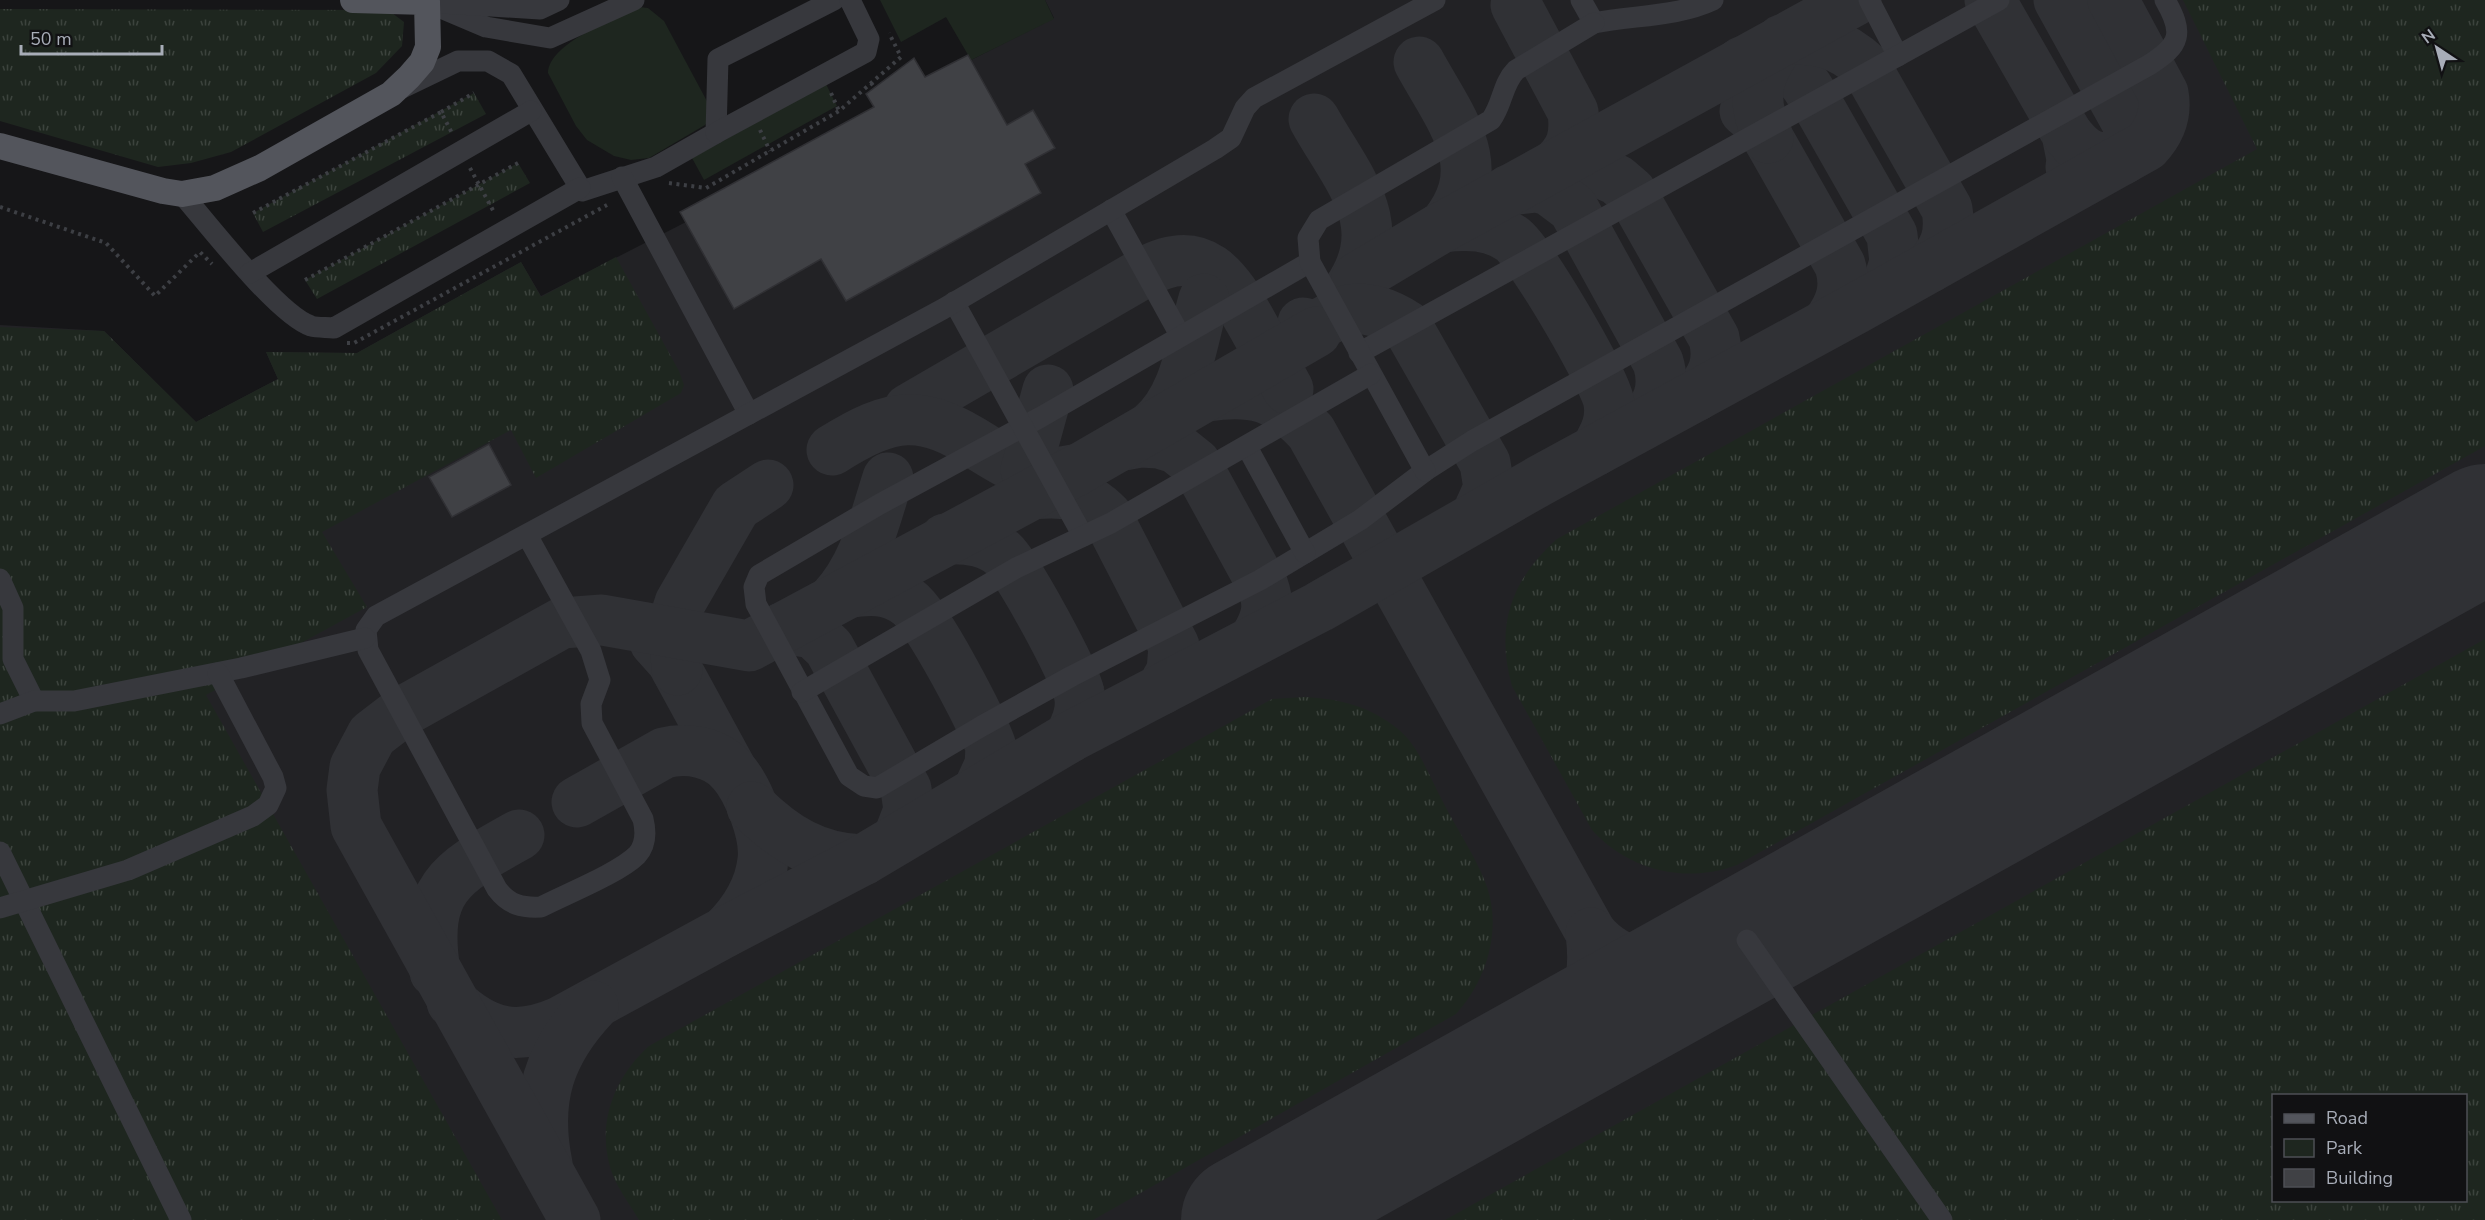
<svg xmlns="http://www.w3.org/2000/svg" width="2485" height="1220" font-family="'Nunito Sans',sans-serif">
  <defs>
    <pattern id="grass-tufts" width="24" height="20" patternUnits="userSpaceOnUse" patternTransform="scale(1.5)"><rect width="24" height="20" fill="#1e261f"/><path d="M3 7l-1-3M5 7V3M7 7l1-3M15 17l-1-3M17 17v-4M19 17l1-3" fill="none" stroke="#3c433d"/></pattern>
  </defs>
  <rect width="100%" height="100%" fill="#161618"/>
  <!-- built -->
  <path fill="#222225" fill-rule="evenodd" d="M 1045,0 L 2485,0 L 2485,1220 L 0,1220 L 0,325 L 104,331 L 196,422 L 278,379 L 266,352 L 357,353 L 521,262 L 541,296 L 686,222 L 680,212 L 874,107 L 914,58 L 926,77 L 968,55 L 971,60 L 1054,18 ZM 2274,1096 L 2466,1096 L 2466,1200 L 2274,1200 Z"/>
  <!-- grass -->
  <g fill="url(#grass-tufts)" fill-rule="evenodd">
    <path d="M 2183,0 L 2485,0 L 2485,446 L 1737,865 C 1686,884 1629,871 1592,830 L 1512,686 C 1495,626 1511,580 1557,539 L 2257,149 Z"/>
    <path d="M 0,9 L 388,10 L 404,22 L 402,46 L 376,73 L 231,152 L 191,163 L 158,167 L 0,121 Z"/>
    <path d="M 474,93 L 486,114 L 263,232 L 253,213 Z"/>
    <path d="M 518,163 L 530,183 L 317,299 L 305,280 Z"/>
    <path d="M 616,257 L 679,371 L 684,385 L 681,393 L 536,478 L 511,430 L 322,532 L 367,607 L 206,695 L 502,1220 L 0,1220 L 0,327 L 104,331 L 196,422 L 278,379 L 266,352 L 357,353 L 521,262 L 541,297 Z"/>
    <path d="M 2485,639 L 2485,1220 L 1445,1220 ZM 2274,1096 L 2466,1096 L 2466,1200 L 2274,1200 Z"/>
    <path d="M 1305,697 C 1341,699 1369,706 1398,729 C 1419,746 1430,778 1443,802 C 1457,830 1477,858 1487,887 C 1502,931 1486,981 1456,1014 L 1093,1220 L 639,1220 C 629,1203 615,1185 610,1167 C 597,1121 615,1077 649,1046 L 1272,699 Z"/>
  </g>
  <!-- park -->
  <g fill="#1e261f">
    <path d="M 880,0 L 1045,0 L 1054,19 L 971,60 L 946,17 L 901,42 Z"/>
    <path d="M 639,7 L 648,8 L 664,21 L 709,105 L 708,121 L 705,125 L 649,158 L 631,160 L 614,156 L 587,140 L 576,126 L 548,73 C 549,43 615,19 639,7 Z"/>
    <path d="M 826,84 L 837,106 L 704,180 L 692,158 Z"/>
  </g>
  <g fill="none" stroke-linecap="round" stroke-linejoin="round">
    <!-- taxiway -->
    <g stroke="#303135" stroke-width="51">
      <path d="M 1990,0 L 2067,134 L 2072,159 L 2071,167"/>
      <path d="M 2059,0 L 2130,128 L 2123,159 C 2094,159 2085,157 2067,134"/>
      <path d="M 1516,5 L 1573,112 C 1576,136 1572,151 1553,167"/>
      <path d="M 1419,62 C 1450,119 1493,166 1444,226"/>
      <path d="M 1742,62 C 1782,57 1796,66 1815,100 L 1892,235 L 1895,262 L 1889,281 L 1876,297"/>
      <path d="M 1745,111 L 1757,121 L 1768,138 L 1840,265 C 1847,288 1841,305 1827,324"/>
      <path d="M 1314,119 C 1348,180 1394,224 1347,292"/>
      <path d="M 1768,138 C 1750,97 1756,75 1782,40 C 1817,37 1841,43 1866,67 L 1947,209 C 1951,234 1946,248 1930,267"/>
      <path d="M 1553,167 L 1592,169 L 1617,180 L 1631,192 L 1714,338 C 1720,362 1713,379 1696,396"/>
      <path d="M 1509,190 L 1536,187 L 1549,190 L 1573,208 L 1658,362 C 1666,388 1658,407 1640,426"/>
      <path d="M 1442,227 C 1467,224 1491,224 1512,239 C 1530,251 1606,381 1609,403 C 1612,422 1604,435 1596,450"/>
      <path d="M 1357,278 L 1439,229 L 1856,0"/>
      <path d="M 1303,323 L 1315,326 C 1324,323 1332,317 1340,313 C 1362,303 1389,314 1407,326 L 1485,463 L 1489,488 L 1476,517"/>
      <path d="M 1207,396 C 1254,389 1278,396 1311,432 L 1591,933 C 1599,997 1580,1023 1531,1060"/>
      <path d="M 906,419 L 909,409 L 1145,272 C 1203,241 1226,278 1252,324 C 1264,346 1276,367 1288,389"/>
      <path d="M 1151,427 C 1187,397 1191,343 1204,299"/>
      <path d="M 1119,446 L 1141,442 L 1159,443 L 1176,448 L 1196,464 L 1263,586 C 1270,606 1267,619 1256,637"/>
      <path d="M 832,450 C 893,412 921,408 983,448 C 1001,459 1020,472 1042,473 C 1054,474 1067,471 1079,469"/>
      <path d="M 1026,470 L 1048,390"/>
      <path d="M 1033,494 C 1063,491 1085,493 1107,516 L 1174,646 L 1172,671 L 1162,689"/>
      <path d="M 945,539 C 965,538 986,540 1002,553 C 1017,566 1075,673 1079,693 C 1083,709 1077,723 1070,737"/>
      <path d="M 846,593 C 869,589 889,588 909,603 C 928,617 982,721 991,747 L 990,765 L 978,791"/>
      <path d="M 833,600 C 865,566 874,521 888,478"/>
      <path d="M 782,628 L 813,633 L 829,648 L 906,789 L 909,810 L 898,839"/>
      <path d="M 655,642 L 672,661 L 732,771"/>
      <path d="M 677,670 L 674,622 L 680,603 L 736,506 L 768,485"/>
      <path d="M 577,802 L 664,753 C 687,747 716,752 732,771 C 749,790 766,835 763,860 C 760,889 745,912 725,932"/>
      <path d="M 752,807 C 784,838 816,859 863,860"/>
      <path d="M 1591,933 C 1621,969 1660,968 1703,964"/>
      <path d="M 435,972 C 422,887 451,873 519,835"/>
      <path d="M 452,1002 C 487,1034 516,1041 560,1022 L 725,932 L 863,860 L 1070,737 L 1319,607 L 1541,480 L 1855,309 L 2146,146 C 2160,131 2167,114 2163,93 L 2113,0"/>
      <path d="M 547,1164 C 534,1099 549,1053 593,1006"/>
      <path d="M 575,1220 L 356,826 L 352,790 L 355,767 L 372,735 L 402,712 L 562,623 L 602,620 L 749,646 L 1079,469 L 1316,332"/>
    </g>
    <!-- runway -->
    <path stroke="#303135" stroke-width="128" d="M 1245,1220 L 2485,528"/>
  </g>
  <!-- building -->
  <g fill="#404145" stroke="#303034" stroke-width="1.5">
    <path d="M 968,55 L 1007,125 L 1033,110 L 1055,148 L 1025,164 L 1041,193 L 846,301 L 821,259 L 734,309 L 680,212 L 874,107 L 866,94 L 914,58 L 925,77 Z"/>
    <path d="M 489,444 L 511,485 L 452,517 L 429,477 Z"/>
  </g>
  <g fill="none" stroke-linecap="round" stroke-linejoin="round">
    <!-- path -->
    <g stroke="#3d3f44" stroke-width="4" stroke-dasharray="3 4.5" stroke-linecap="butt">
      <path d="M 871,83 L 875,88"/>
      <path d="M 831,93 L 839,111"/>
      <path d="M 441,112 L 474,93"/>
      <path d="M 760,130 L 770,151"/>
      <path d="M 470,168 L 495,214"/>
      <path d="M 669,183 L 706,188 L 839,111 L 901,57 L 889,33"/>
      <path d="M 0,207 L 106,243 L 155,296 L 200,252 L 212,264"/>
      <path d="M 253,213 L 441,112 L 453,135"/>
      <path d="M 305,280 L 518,163"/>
      <path d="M 347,343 L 354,343 L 607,205"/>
    </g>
    <!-- minor -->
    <g stroke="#37383d" stroke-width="21">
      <path d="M 1581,0 L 1594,23 C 1633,15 1677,17 1713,0"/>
      <path d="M 1869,0 L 1898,56"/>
      <path d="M 427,2 L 486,27 L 550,38 L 634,0"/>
      <path d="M 442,3 L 540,9 L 559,0"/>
      <path d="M 402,88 L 458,61 L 488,61 L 511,74 L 582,191 L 656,167 L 716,133 L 718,59 L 834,0"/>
      <path d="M 716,133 L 866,52 L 869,39 L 850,0"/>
      <path d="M 622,177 L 749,414"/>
      <path d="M 182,194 C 208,224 278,315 311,326 C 318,328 327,327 334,328 L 580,188"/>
      <path d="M 1111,210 L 1180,335"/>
      <path d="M 1310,262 L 1041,417 L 880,504 L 759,575 L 754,587 L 756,604 L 849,776 L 864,786 L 877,788 L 982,726 L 1072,676 L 1260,580 L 1360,520 L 1425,471 L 1472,441 L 2149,65 C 2181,45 2184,33 2165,0"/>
      <path d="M 250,273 L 531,111"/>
      <path d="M 954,302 L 1083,536"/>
      <path d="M 1359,353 L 1999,0"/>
      <path d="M 1247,447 L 1305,553"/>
      <path d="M 1425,471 L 1310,262 L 1308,238 L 1319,220 L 1491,120 C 1503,104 1502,84 1516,70 L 1594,23"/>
      <path d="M 527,535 L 591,651 L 600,680 L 591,704 L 592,723 L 643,819 C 646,831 646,845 637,855 C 619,873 566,894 541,907 C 522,908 509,905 497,889 L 368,650 L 366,630 L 376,616 L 943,309 L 1215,149 L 1231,138 L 1245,108 L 1254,98 L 1435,0"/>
      <path d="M 0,579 L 13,608 L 13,659 L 34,701"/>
      <path d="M 802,692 L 1016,568 L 1111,523 L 1371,374"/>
      <path d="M 0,714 L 34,701 L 74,701 L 241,668 L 365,638"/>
      <path d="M 0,852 L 181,1220"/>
      <path d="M 0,908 L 128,870 L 253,816 L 268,805 L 276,788 L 273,777 L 218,673"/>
      <path d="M 1747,940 L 1942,1220"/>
    </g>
    <!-- major -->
    <path stroke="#53555c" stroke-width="26" d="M 0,146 L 163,191 L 182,194 L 215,188 L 260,168 L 391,94 L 409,77 L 422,62 L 428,47 L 427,2 L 353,0"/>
  </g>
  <!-- legend -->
  <rect x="2272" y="1094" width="195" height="108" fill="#111113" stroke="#4d4f55" stroke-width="1.5"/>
  <rect x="2284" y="1114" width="30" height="9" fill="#53555c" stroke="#4d4f55" stroke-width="1.5"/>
  <text x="2326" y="1124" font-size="18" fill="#a8adb8">Road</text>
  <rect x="2284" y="1139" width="30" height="18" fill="#1e261f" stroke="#4d4f55" stroke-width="1.5"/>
  <text x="2326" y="1154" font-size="18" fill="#a8adb8">Park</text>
  <rect x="2284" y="1169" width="30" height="18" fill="#404145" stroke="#4d4f55" stroke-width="1.5"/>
  <text x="2326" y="1184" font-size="18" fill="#a8adb8">Building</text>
  <!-- north arrow -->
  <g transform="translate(2437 48) rotate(324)" stroke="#111113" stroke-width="4.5" paint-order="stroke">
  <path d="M0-4.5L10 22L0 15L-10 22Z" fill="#a8adb8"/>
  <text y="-9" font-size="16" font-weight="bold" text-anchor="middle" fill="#a8adb8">N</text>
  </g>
  <!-- scale -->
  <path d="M21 45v9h141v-9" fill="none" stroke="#a8adb8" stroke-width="3"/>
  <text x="30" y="45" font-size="18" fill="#a8adb8" stroke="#111113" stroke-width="4.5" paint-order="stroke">50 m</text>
</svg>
